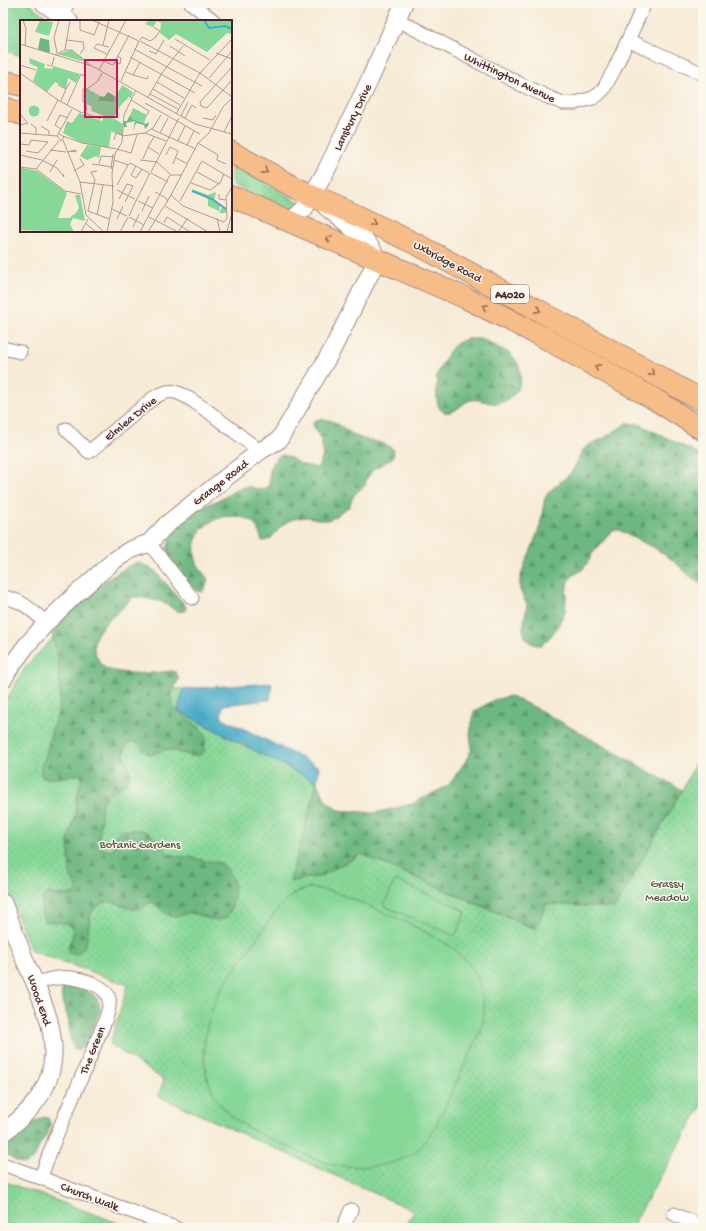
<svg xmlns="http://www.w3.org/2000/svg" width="706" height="1231" font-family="'Gochi Hand',sans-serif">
  <defs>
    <pattern id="green-dots" width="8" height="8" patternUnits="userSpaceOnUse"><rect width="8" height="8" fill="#87d898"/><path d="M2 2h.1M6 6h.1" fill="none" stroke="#76b983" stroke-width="1.8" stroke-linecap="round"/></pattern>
    <pattern id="forest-firs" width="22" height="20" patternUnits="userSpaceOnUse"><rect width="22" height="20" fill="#6db880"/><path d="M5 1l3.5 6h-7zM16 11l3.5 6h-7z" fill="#5c9569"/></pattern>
  </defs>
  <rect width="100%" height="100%" fill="#fbf7ec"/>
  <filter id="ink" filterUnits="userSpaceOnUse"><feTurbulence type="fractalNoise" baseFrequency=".025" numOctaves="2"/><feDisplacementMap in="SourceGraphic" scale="8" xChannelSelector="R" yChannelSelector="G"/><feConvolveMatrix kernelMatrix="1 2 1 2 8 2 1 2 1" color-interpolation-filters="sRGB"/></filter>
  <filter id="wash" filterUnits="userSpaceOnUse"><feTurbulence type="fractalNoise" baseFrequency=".012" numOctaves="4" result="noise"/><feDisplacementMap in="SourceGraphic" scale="16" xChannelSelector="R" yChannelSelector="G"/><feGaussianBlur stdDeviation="0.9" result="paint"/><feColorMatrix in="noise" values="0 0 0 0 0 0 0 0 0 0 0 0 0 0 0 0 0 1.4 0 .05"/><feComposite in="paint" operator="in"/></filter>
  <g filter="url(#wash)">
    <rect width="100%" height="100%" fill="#f7ebd7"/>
    <!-- green -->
    <g fill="url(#green-dots)" stroke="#687c62">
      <path d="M 3,3 L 28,3 L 52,21 L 21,21 L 21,56 L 3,50 Z"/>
      <path d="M 231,164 L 299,202 L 292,210 L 231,184 Z"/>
      <path d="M 66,625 L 77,662 L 133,689 L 183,689 L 179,711 L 317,783 L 291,881 L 321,876 L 361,854 L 535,929 L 545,904 L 682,790 L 703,748 L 703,1103 L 631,1228 L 405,1228 L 414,1211 L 158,1096 L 164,1080 L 110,1044 L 128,985 L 31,951 L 3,879 L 3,705 L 27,665 Z"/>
      <path d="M 3,1181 L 132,1228 L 3,1228 Z"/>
    </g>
    <!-- forest -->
    <g fill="url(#forest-firs)" stroke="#5c6c56">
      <path d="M 467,339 L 482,339 L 509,353 C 528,368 523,397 499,403 C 489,405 480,398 471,400 C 463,402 458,411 450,412 C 435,416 436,393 437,384 C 437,380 436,376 438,372 C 440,367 443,363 445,359 C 452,347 453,344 467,339 Z"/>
      <path d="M 322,419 C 337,419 347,433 360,438 C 371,442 383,441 393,449 L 394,455 L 391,459 L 374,469 L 366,479 L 365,485 L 355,494 L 351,501 L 349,507 C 341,510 336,518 328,520 C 323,521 318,519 313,518 C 304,516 293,518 285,523 C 277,528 273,542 262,541 C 259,531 257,523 247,519 C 223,509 191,526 195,553 C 195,559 198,566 202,571 C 203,573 206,576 207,578 C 209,583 205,588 202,592 C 193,591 186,580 181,572 C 176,565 166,554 168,545 C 170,535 191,514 200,508 C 208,504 217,501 225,497 C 231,493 237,488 244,487 C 250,486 256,489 262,490 L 269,485 L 270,469 L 272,463 L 279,456 L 283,455 L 291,458 L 300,464 L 317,468 C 325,458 324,445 318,434 C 316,430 314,428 313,423 L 315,420 Z"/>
      <path d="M 627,423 L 638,424 L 643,426 L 703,456 L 703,585 L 693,579 L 674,561 L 653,547 L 642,542 L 619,530 L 613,530 L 592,554 L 590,559 L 583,569 L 571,577 L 567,585 L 565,611 L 557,628 L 551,636 L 542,645 L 536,645 L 531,643 L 525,637 L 523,629 L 527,605 L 520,590 L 520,579 L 524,566 L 531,550 L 540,526 L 545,497 L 551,490 L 572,472 L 582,451 L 587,446 L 606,437 Z"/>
      <path d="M 135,563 L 140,563 L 155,571 L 184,604 L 186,607 L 185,611 C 174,614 171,605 162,602 C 159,600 156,601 152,600 C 145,599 141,596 133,597 C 128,601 125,606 120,610 C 107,622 86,637 97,657 C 100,663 103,668 110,670 C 122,673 136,674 149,673 C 157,673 165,671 174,671 L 177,675 L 179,678 L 171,695 L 173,705 L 175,709 L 182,713 L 186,718 L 201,729 L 205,734 L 206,737 L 204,751 L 202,754 L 193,756 L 166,749 L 151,755 C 139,750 144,740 128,743 C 116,759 134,763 129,777 C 126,785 117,788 111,793 C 99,802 102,807 101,820 C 100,828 99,836 99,844 L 105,850 L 112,851 C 116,846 113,838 117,834 C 121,830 126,830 131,830 C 150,829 152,836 164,848 C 166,851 166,853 170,854 C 176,857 181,856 188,857 C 193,857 197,859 202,860 C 208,862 215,861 220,863 C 227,867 232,876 234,883 C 236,891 232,917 223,919 C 212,923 201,914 191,913 C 183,912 178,919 171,916 C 161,913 159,904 151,902 C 147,905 142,909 137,909 C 121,910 114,894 96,907 C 83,917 95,946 76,954 L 69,953 L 68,947 L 74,932 C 67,917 55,925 44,921 C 41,911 39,900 48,893 L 51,893 L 56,895 L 75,894 L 78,891 L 77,888 L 70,875 L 68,841 L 76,813 L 76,800 L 82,778 L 80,775 C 66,774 56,782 42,776 L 41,773 L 41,767 L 45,758 L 54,722 L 58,714 L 60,695 L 58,660 L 54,642 L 52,635 L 53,630 L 66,615 L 80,604 L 102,583 L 130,565 Z"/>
      <path d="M 510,696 L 536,708 L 682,790 L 615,908 L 546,904 L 536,929 L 361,854 L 321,876 L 290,881 L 317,783 L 327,802 L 339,810 L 375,813 L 412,804 L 449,785 L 465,762 L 472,749 L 470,734 L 474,712 L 493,700 Z"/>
      <path d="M 64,987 C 81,985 105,994 99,1015 L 86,1044 L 80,1050 L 75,1049 C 66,1038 71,1030 68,1018 C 66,1009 57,996 64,987 Z"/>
      <path d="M 43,1117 L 48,1118 C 55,1129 44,1137 39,1146 C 37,1151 36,1157 32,1160 C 30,1162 26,1163 24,1164 L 14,1160 L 4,1153 L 3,1143 L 15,1134 Z"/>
    </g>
    <!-- pitch -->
    <g fill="#87d898" stroke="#687c62">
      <path d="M 395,880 L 466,911 L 455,936 L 384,906 Z"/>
      <path d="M 309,888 C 333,889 356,901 378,910 C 394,916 409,924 425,932 C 435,938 447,943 456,951 C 480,970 490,1004 480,1033 C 469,1054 460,1075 450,1096 C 441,1114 433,1136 417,1150 C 396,1169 351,1170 324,1162 C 310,1157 296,1150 283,1144 C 259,1134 233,1123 218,1101 C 196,1068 203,1022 221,989 L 280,906 C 290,896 295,892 309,888 Z"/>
    </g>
    <!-- water -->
    <path fill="#48aac7" stroke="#496479" d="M 272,683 L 270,700 L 223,705 L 221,717 L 319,767 L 317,783 L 178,711 L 183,689 Z"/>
  </g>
  <g filter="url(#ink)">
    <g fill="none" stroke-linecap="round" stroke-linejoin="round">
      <!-- minor casing -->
      <g stroke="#a08581" stroke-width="15">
        <g id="minor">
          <path d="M 191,3 L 214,21"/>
          <path d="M 61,15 L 68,3"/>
          <path d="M 396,19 L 520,84 L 550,98 L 563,103 L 575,103 L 593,98 L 599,94 L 603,90 L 614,70 L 645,3"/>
          <path d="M 628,40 L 703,74"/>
          <path d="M 3,348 L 20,352"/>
          <path d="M 66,429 L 89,452 L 152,399 C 158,395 167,390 175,392 C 187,395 198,405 209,412 C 226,425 243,438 260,451"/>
          <path d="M 149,543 L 192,598"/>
          <path d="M 3,597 C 21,599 34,612 46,623"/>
          <path d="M 36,984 C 43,981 51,978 59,978 C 72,976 106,983 109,999 C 111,1010 101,1031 96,1042 C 84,1073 70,1103 57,1134 C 51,1149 46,1163 41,1177"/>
          <path d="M 3,1164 L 176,1228"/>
          <path d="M 674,1214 L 703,1227"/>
          <path d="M 343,1228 L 351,1210"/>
        </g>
      </g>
      <!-- tertiary casing -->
      <g stroke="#a08581" stroke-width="19">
        <g id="tertiary">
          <path d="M 44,3 L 69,21"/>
          <path d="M 287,221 L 293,219 L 304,209 L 326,171 L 370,79 L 404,3"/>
          <path d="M 3,680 L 9,669 L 26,646 L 46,623 L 75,595 L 101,572 L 115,560 L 130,550 L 149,543 L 166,525 L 191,505 L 260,451 L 279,440 L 331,352 L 377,260 C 371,239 343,221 326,207"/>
          <path d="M 3,903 C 11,923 18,943 26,963 C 42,999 63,1039 48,1080 C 40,1102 21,1119 3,1133"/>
        </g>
      </g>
      <!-- primary casing -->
      <g stroke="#a08581" stroke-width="23">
        <g id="primary">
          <path d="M 3,81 L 21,85"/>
          <path d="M 3,107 L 21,114"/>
          <path d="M 231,152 L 283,181 L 312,196 L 351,213 L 420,246 L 527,304 L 703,401"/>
          <path d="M 231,196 L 466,298 L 545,338 L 656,400 L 703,430"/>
        </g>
      </g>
      <!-- minor -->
      <use href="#minor" stroke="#fff" stroke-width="13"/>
      <!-- tertiary -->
      <use href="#tertiary" stroke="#fff" stroke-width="17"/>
      <!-- primary -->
      <use href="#primary" stroke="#f7bd88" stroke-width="21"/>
    </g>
    <!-- one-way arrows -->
    <defs><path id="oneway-chevron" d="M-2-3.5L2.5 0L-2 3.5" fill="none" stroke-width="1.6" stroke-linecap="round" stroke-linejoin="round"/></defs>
    <g stroke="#986655">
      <use href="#oneway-chevron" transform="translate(265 171) rotate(29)"/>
      <use href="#oneway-chevron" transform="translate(373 223) rotate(26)"/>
      <use href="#oneway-chevron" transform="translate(329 239) rotate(-157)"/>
      <use href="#oneway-chevron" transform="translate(485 307) rotate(-153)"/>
      <use href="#oneway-chevron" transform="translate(538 310) rotate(29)"/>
      <use href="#oneway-chevron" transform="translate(597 367) rotate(-151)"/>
      <use href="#oneway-chevron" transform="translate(652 373) rotate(29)"/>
    </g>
  </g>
  <g text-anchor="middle" stroke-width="3" stroke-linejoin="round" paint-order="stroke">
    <!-- shield labels -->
    <rect fill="#fbf7ec" stroke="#7f6065" stroke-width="1" x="491" y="285" width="38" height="18" rx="3"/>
    <g font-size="11" font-weight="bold" fill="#4a1f2b">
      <text x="510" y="298">A4020</text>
    </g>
    <!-- street labels -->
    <g font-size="12" fill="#4a1f2b" stroke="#fbf7ec">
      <text transform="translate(510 77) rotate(26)" y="4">Whittington Avenue</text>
      <text transform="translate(352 117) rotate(-64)" y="4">Lansbury Drive</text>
      <text transform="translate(448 261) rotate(28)" y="4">Uxbridge Road</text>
      <text transform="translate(130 418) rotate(-39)" y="4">Elmlea Drive</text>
      <text transform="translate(220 482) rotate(-38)" y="4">Grange Road</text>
      <text transform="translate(40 1000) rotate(71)" y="4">Wood End</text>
      <text transform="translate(92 1050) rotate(-68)" y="4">The Green</text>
      <text transform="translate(90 1196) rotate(21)" y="4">Church Walk</text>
    </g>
    <!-- park labels -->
    <g font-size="12" fill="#5c564c" stroke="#fbf7ec">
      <text x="140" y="848">Botanic Gardens</text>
      <text x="667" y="887">Grassy<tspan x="667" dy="14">Meadow</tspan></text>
    </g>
  </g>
  <!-- overview -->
  <g transform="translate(20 20)">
    <rect width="212" height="212" fill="#f7ebd7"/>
    <path d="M 20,0 L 33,2 L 29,16 L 15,12 ZM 129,0 L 212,0 L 212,14 L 207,13 L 187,32 L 156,14 L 149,20 L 140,13 L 141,3 L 137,1 L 133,7 L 125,4 ZM 51,30 L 63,38 L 69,43 L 37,34 ZM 9,38 L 25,44 L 24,48 L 32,49 L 33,46 L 60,54 L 56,63 L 48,58 L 46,69 L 35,62 L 27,72 L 13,61 L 18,47 L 10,44 ZM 102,65 L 113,72 L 111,78 L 109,77 L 101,85 L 93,98 L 89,128 L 62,123 L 43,113 L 47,101 L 52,103 L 59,93 L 82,101 L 84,96 L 72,91 L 71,86 L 66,84 L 64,75 L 68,69 L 80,76 L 79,81 L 93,82 ZM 113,88 L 127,95 L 124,103 L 109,98 ZM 67,125 L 81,127 L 79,138 L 76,136 L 67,140 L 60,136 ZM 0,147 L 17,151 L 47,173 L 38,198 L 49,198 L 56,193 L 59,188 L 55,175 L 60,175 L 65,201 L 53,198 L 50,204 L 54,212 L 0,210 ZM 169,168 L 188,175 L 196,172 L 194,180 L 206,188 L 206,193 L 199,193 L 202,187 L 200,185 L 199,191 L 188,186 L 188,179 Z" fill="#87d898"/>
    <path d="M 20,18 L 29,20 L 30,33 L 18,30 ZM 88,72 L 96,77 L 93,82 L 78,81 L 80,76 L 84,77 ZM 110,95 L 112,99 L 126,104 L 129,102 L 128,106 L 125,109 L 124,105 L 116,103 L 113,111 L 115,101 L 106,103 L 107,107 L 104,107 L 104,101 L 107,101 Z" fill="#6db880"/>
    <path d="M 93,98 L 103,104 L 102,116 L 90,111 Z" fill="#87d898"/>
    <path d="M75 88a6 6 0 1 1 12 0a6 6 0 1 1-12 0ZM8.5 91a5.5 5.5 0 1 1 11 0a5.5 5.5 0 1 1-11 0Z" fill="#87d898"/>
    <path fill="none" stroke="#48aac7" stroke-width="2" d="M 184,0 L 189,8 L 205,6 L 212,9M 172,171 L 192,179 L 206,189"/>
    <path fill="none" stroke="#b29992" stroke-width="1" d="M 3,0 L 6,9 L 5,26M 60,0 L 60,10 L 74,15 L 80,0M 72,0 L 119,21M 155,19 L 190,40M 46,20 L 63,22 L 64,28 L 60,34M 120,20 L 122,17 L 130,21 L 135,18 L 140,11 L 133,7M 120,21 L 180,53 L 212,77M 0,24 L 72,46 L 175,104 L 212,114M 83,25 L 89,0M 150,26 L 165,36M 114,29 L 182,66M 45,30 L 50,0M 129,31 L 136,34 L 144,20M 37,33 L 34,17 L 39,0M 196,33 L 212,39M 87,34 L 74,28 L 77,24 L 89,27M 35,35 L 45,30 L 52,30 L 70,45M 110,37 L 175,73M 83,41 L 93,45 L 109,15M 94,42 L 100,44 L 101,38 L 97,36M 0,45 L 16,50M 27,45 L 32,46 L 34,37M 212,47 L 180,82 L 181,86 L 187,88 L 212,60M 79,50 L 106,0M 106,52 L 113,55 L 120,42M 0,53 L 38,80 L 62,93 L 67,90 L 64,76 L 67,69M 113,55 L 127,59 L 128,56M 189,58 L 212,31M 101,61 L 119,21M 137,62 L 164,78M 38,65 L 46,69 L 50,62M 133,69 L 160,85M 130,74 L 158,89M 128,77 L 142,53 L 163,26M 111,80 L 129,91 L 127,95M 41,81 L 46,69M 65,83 L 63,82 L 63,69 L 67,69 L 78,61 L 82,53M 125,83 L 180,114M 47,85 L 61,54 L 66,57M 64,93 L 80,99 L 81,96M 0,94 L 8,103 L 0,105M 156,94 L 180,53 L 212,19M 161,96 L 168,82M 165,98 L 172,85 L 176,88M 183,98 L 193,100 L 196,95M 27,101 L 38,80M 11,104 L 16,108 L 16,115M 21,106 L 29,111 L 29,116M 41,109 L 35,105 L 40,95 L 48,98M 131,109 L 176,129M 204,112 L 212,96M 0,113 L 37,116M 125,113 L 133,108 L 141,95M 140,113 L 148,98M 39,114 L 44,117 L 41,121 L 37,116 L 52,89M 43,116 L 62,123 L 97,129M 102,116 L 125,113 L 146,121M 134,117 L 128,127 L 139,134M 43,120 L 60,162 L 66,195 L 84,212M 94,120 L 96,113 L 102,115M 158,121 L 165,106M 178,123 L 198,135 L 197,140 L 206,144M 0,124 L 9,125 L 11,120 L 28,122 L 18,133 L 6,131M 167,125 L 174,111M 97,129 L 111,133 L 117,115M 30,130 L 46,132M 47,132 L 56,130 L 56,132 L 51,131M 0,135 L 22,140M 146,135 L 150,127 L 158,131 L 153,144M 156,138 L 168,144M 123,139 L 128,127M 22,140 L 37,148 L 44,157 L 43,154M 94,140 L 108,145 L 110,143 L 129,153M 120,140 L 137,142 L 151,155 L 162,155M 72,144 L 93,147M 79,144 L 81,136 L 95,137M 116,146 L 111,155 L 116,158 L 122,149M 0,147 L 16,149 L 45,171 L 61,174M 16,149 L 39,121M 91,149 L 93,134M 54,151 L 64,145 L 60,139M 77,151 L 71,152 L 75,160 L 68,191 L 89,199M 30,152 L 37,140M 131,152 L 159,98M 177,152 L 199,164M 131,153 L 148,162M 60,162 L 94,166M 171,163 L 190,170 L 200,163 L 204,154M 97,165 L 108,145M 97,170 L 115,179M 135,172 L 146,178 L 148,182M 199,174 L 199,179 L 206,180M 151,175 L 163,186 L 204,202 L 207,198 L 206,177 L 212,167M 99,179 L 107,164 L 113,166 L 105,182M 117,179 L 116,181 L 130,153M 118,181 L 133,188M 160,181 L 182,141 L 212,159M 145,186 L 188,212M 92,189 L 107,196M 122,191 L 129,176M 77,195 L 83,165M 109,196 L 116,181M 109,197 L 124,205M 129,197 L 158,212M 197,198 L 200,212M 97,199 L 103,186M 65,203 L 76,212M 144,203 L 147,197 L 170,212M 113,207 L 119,194M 61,212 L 68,199M 87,212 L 93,182 L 92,153 L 95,134 L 102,122 L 104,95 L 116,70M 100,212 L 108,197M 120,212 L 150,155M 128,212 L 151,175 L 178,123 L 189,113 L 203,87 L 212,78M 158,212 L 168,198M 207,212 L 212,193"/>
    <path fill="#c2185b" fill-opacity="0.15" stroke="#c2185b" stroke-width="2" d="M 65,40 L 97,40 L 97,97 L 65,97 Z"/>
    <rect width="212" height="212" fill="none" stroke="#4a1f2b" stroke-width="2"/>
  </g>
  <!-- margin -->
  <rect width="706" height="1231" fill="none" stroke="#fbf7ec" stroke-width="16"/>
</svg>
